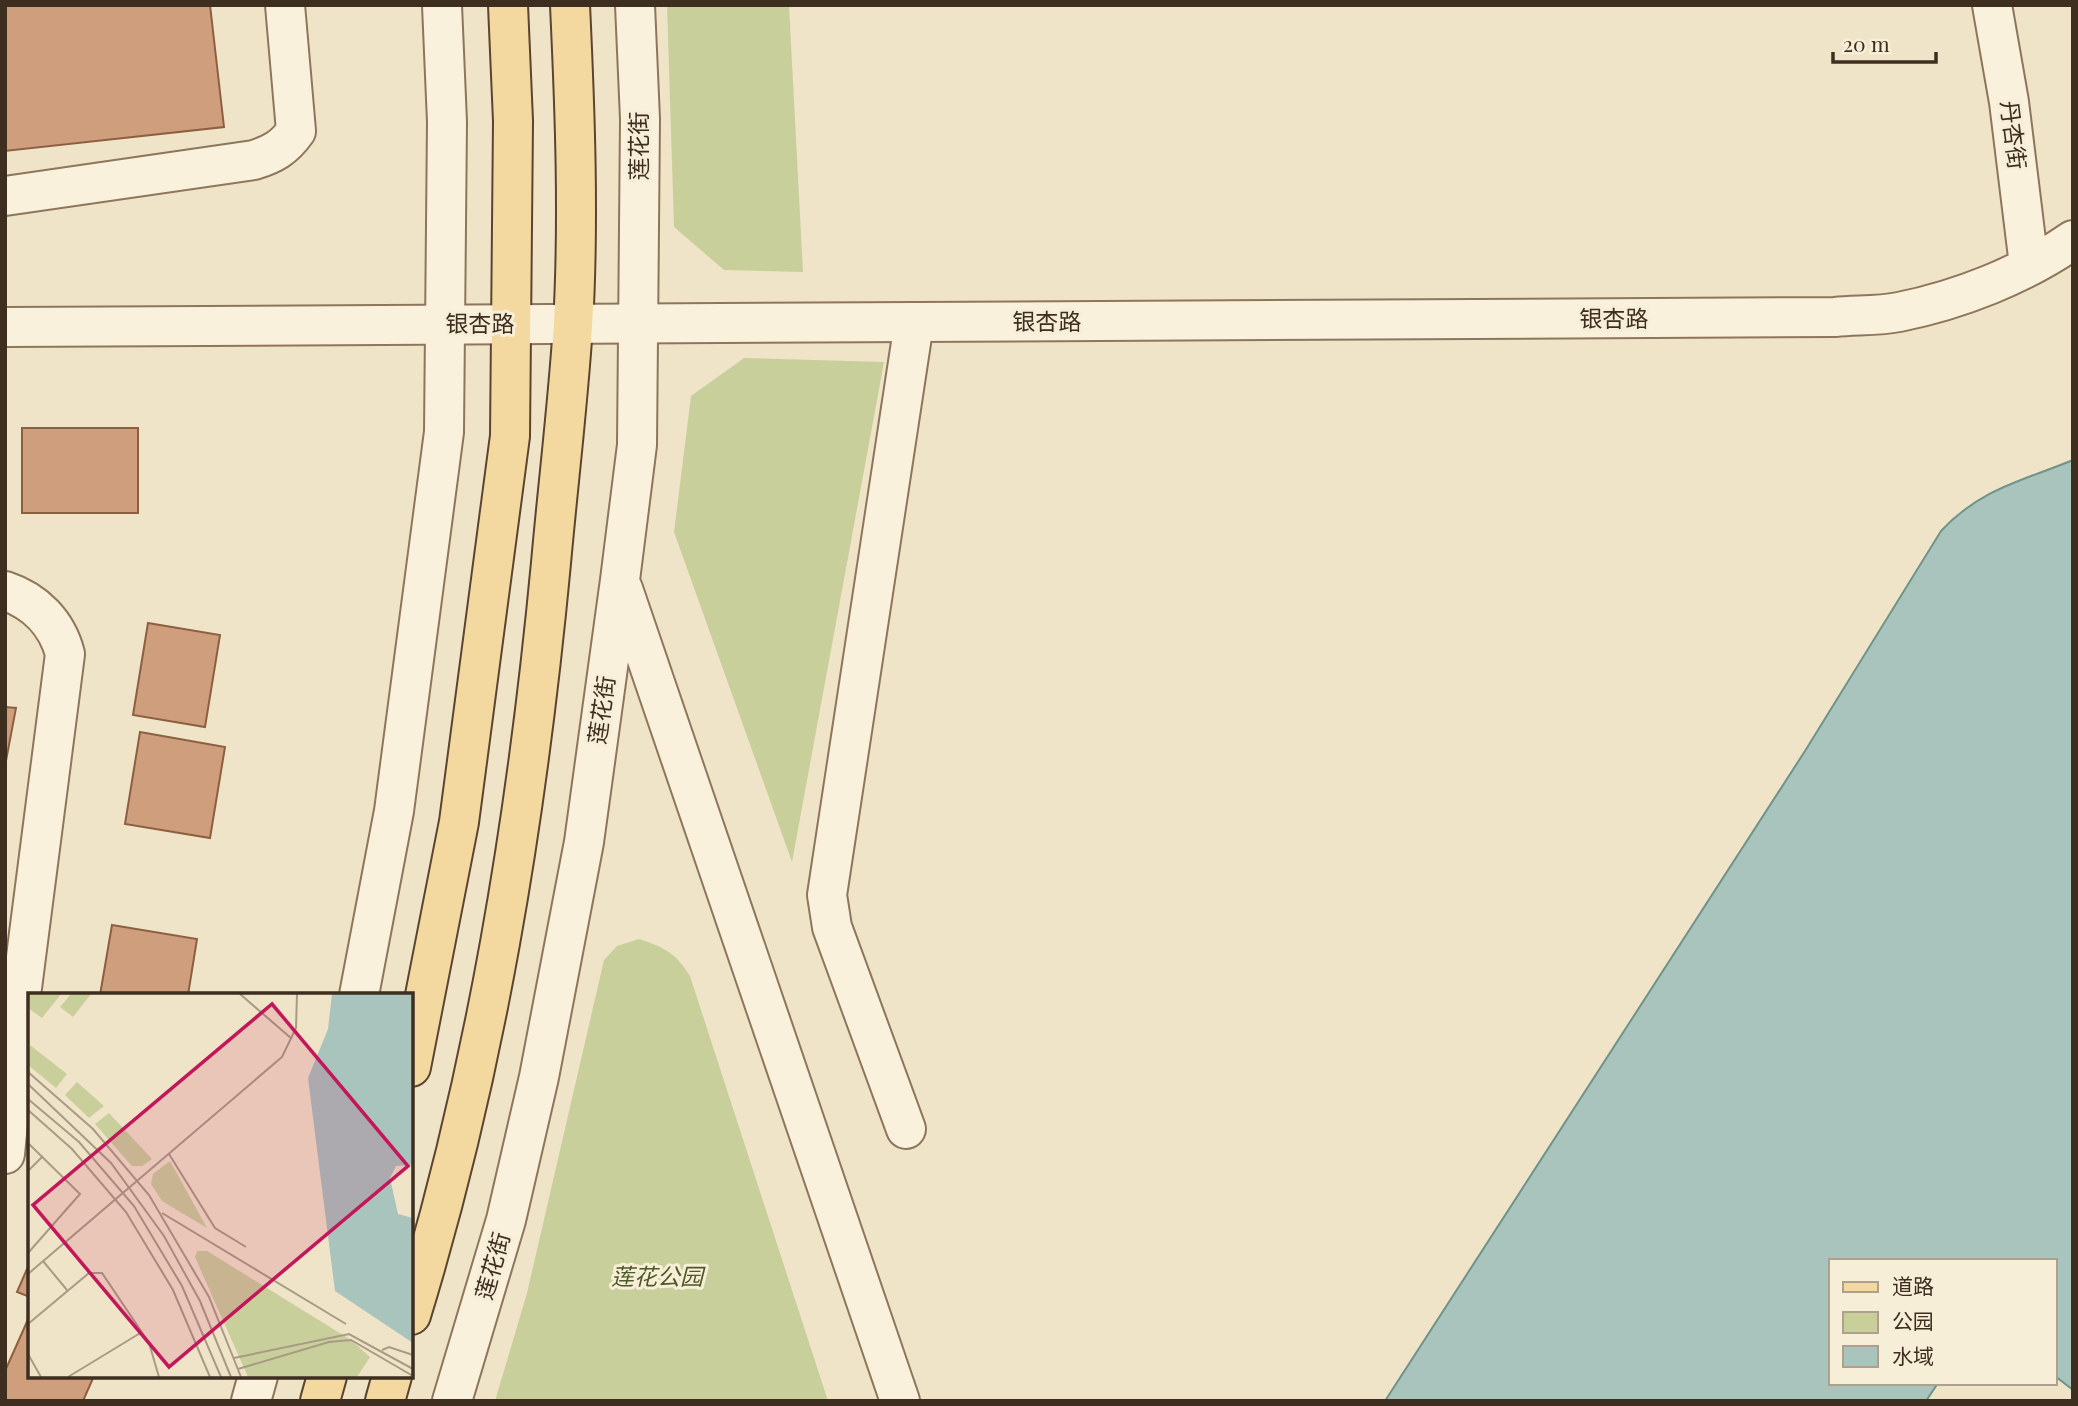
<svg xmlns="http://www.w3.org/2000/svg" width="2078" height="1406" font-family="'Playfair Display','Noto Sans SC',serif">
  <rect width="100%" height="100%" fill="#f0e4c8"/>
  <!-- green -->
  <g fill="#c9cf9b">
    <path d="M 667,5 L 789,5 L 803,272 L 724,270 L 674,227 Z"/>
    <path d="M 744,358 L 884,362 L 792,862 L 674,532 L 691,396 Z"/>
    <path d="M 639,939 C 664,947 676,953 690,976 L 828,1401 L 495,1401 L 527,1293 L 604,960 L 617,946 Z"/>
  </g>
  <!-- water -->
  <path fill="#a9c4bc" stroke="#6f938a" stroke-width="2" d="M 2073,460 L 2073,1390 L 2055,1376 L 2055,1261 L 1831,1261 L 1831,1383 L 1938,1383 L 1926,1401 L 1385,1401 L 1805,751 L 1941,531 C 1980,489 2022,481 2073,460 Z"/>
  <!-- building -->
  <g fill="#cf9f7d" stroke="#8d5f41" stroke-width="2">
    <path d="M 5,5 L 210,5 L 224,127 L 5,151 Z"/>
    <rect x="22" y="428" width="116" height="85"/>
    <path d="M 148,623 L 220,635 L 205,727 L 133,715 Z"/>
    <path d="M 5,707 L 16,708 L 5,766 Z"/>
    <path d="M 140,732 L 225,747 L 210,838 L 125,824 Z"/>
    <path d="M 112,925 L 197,939 L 188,995 L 100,995 Z"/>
    <path d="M 30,1262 L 30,1297 L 17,1292 Z"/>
    <path d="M 30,1315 L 30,1376 L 94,1376 L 83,1401 L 5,1401 L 5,1371 Z"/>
  </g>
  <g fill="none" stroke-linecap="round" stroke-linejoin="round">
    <!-- minor casing -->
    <g stroke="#8d765c" stroke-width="42">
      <g id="minor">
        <path d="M 1992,5 L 2009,102 L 2029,265"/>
        <path d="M 5,196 L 254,160 C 273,154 284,148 296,131 L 285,5"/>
        <path d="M 5,327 L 1835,317 C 1856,315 1879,316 1899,312 C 1959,300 2023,275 2073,240"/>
        <path d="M 623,589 L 900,1401"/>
        <path d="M 5,591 C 35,601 57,623 65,654 L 18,1019 L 5,1154"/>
        <path d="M 359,995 L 394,811 L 444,432 L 447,122 L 442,5"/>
        <path d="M 906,1129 L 832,927 L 827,895 L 914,323"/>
        <path d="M 251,1401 L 258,1376"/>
        <path d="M 452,1401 L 506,1220 L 539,1077 L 584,842 L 620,580 L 637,445 L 640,119 L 635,5"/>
      </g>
    </g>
    <!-- major casing -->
    <g stroke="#5b4430" stroke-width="42">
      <g id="major">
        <path d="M 411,1067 L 459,822 L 510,436 L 513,121 L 508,5"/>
        <path d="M 411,1315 C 486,1070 527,817 551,563 C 558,484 568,404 573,325 C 579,219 575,111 570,5"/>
        <path d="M 320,1401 L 327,1376"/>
        <path d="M 385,1401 L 392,1376"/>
      </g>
    </g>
    <!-- minor -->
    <use href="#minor" stroke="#faf1dc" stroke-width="38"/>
    <!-- major -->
    <use href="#major" stroke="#f3d9a0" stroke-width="38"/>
  </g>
  <g text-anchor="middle" stroke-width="6" stroke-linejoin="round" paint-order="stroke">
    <!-- street labels -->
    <g font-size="23" fill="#3d2e20" stroke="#f7eed8">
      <text transform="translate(2013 135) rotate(83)" y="8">丹杏街</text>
      <text transform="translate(639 146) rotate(-90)" y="8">莲花街</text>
      <text x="1614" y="327">银杏路</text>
      <text x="1047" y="330">银杏路</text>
      <text x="480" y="332">银杏路</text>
      <text transform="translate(602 710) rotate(-82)" y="8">莲花街</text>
      <text transform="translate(493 1266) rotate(-74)" y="8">莲花街</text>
    </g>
    <!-- park labels -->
    <g font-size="23" font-style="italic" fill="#4d5a26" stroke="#f7eed8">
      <text x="657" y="1285">莲花公园</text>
    </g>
  </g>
  <!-- overview -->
  <g transform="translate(28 993)">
    <rect width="385" height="385" fill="#f0e4c8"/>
    <path d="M 0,1 L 33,1 L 14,25 L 0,15 ZM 43,1 L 63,1 L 45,24 L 32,14 ZM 2,52 L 39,81 L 28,95 L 0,72 ZM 49,89 L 76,113 L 61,125 L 37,102 ZM 81,120 L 124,166 L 114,173 L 104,173 L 67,131 ZM 142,168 L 179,235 L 134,208 L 123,191 L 125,181 ZM 169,258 L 179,258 L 323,347 L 342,364 L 329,384 L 220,384 L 167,264 Z" fill="#c9cf9b"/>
    <path d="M 304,1 L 385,1 L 385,172 L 368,173 L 362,185 L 370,221 L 385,225 L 385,350 L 307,298 L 280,85 L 300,36 Z" fill="#a9c4bc"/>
    <path fill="none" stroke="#a89b85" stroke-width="2" d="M 212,1 L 264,46M 0,79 L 65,136 L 121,202 L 181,304 L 213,384M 0,91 L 83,170 L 136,243 L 172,308 L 203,384M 0,106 L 51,149 L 106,213 L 154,293 L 193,384M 0,117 L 44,156 L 98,219 L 145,297 L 182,384M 0,150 L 52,201 L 0,260M 141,161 L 187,235 L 218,254M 0,178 L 15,163M 134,220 L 318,331M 15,268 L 39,297M 0,281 L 254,64 L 268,35 L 269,1M 0,331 L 61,280 L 74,280 L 121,350 L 131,384M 354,357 L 361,354 L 385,362M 0,361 L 13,384M 206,365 L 321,341 L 385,376M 210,376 L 301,349 L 323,347 L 385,383M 40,384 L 114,339"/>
    <path fill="#c2185b" fill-opacity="0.15" stroke="#c2185b" stroke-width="3.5" d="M 244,11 L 380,173 L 141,374 L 5,212 Z"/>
    <rect width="385" height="385" fill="none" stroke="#3d2e20" stroke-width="3.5"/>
  </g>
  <!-- border -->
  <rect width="2078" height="1406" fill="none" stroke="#3d2e20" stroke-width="14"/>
  <!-- legend -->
  <rect x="1829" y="1259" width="228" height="126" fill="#f7eed8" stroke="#ada18e" stroke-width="2"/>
  <rect x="1843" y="1282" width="35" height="10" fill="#f3d9a0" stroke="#ada18e" stroke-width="2"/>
  <text x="1892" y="1294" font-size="21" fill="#3d2e20">道路</text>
  <rect x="1843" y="1312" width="35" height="21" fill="#c9cf9b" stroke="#ada18e" stroke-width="2"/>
  <text x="1892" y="1329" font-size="21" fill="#3d2e20">公园</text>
  <rect x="1843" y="1346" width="35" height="21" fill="#a9c4bc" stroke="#ada18e" stroke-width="2"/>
  <text x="1892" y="1364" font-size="21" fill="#3d2e20">水域</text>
  <!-- scale -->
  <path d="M1833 52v10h103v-10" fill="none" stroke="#3d2e20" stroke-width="3.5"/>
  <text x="1843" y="52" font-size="21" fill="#3d2e20" stroke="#f7eed8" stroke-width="5" paint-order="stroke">20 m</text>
</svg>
